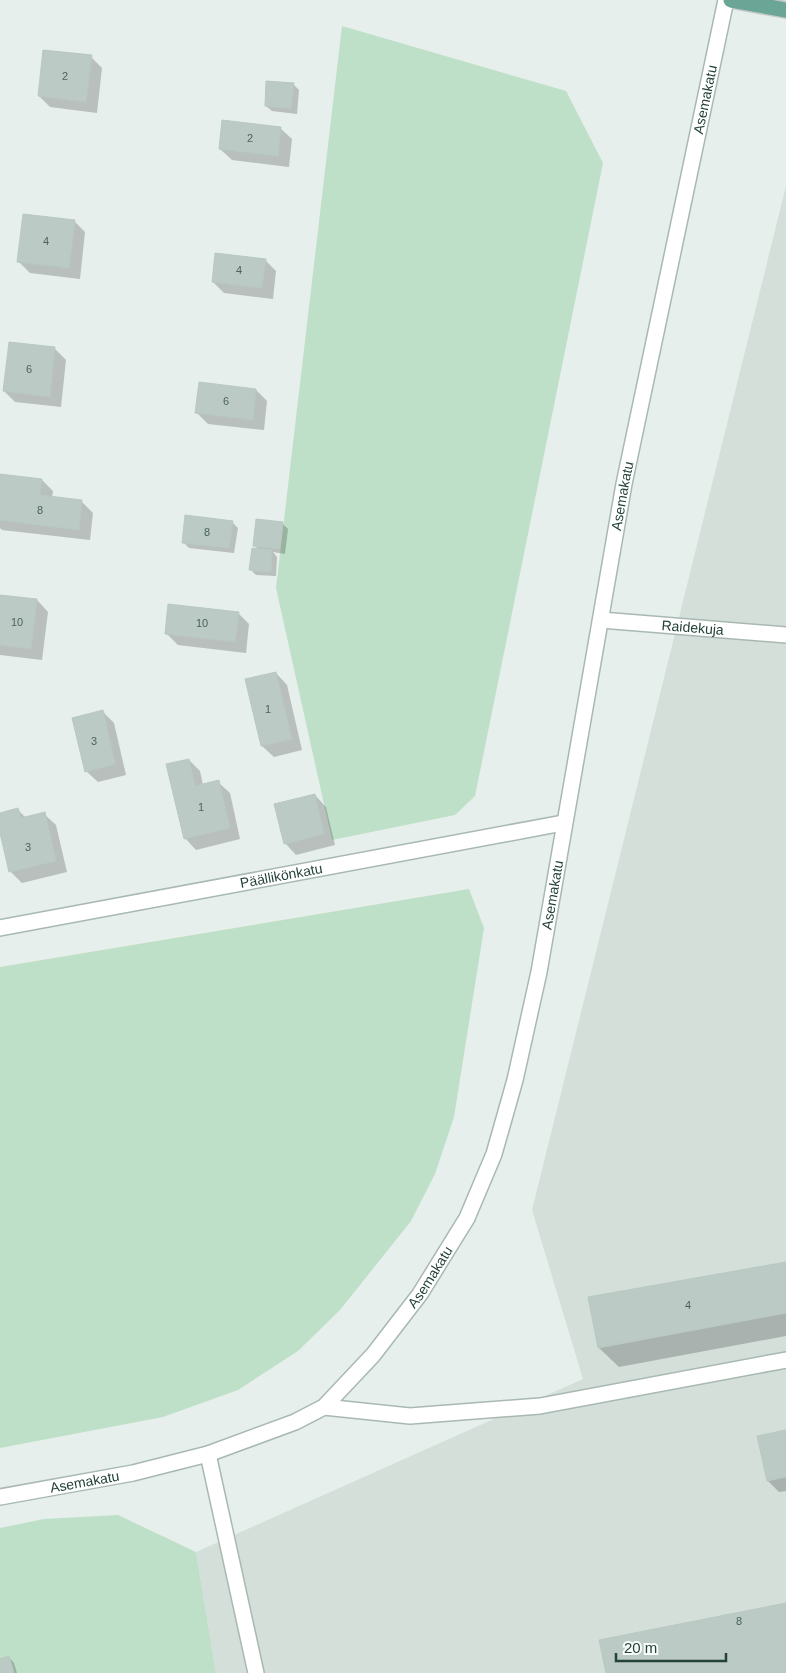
<svg xmlns="http://www.w3.org/2000/svg" width="786" height="1673" font-family="Helvetica,sans-serif">
  <rect width="100%" height="100%" fill="#e6efeb"/>
  <!-- built -->
  <path fill="#d4dfda" d="M 786,186 L 786,1673 L 216,1673 L 196,1552 L 583,1379 L 532,1210 Z"/>
  <!-- green -->
  <g fill="#bfe0c8">
    <path d="M 342,26 L 566,91 L 603,163 L 475,796 L 455,815 L 332,840 L 276,588 Z"/>
    <path d="M 469,889 L 484,928 L 454,1117 L 435,1174 L 411,1221 L 340,1310 L 298,1351 L 238,1390 L 163,1417 L 0,1448 L 0,967 Z"/>
    <path d="M 118,1515 L 196,1552 L 216,1673 L 0,1673 L 0,1528 L 44,1519 Z"/>
  </g>
  <!-- shadow -->
  <g fill="#0003">
    <path d="M 91,57 L 102,68 L 97,113 L 50,107 L 39,96 Z"/>
    <path d="M 293,84 L 299,90 L 297,114 L 272,111 L 266,106 Z"/>
    <path d="M 280,128 L 292,139 L 289,167 L 232,160 L 220,149 Z"/>
    <path d="M 74,221 L 85,232 L 80,279 L 30,273 L 19,262 Z"/>
    <path d="M 265,260 L 276,271 L 273,299 L 224,293 L 213,282 Z"/>
    <path d="M 55,349 L 66,360 L 61,407 L 15,402 L 4,391 Z"/>
    <path d="M 256,390 L 267,401 L 264,430 L 208,424 L 197,413 Z"/>
    <path d="M 0,475 L 42,480 L 53,491 L 52,498 L 81,501 L 93,513 L 90,540 L 2,530 L 0,528 Z"/>
    <path d="M 232,522 L 238,528 L 234,553 L 189,548 L 183,542 Z"/>
    <path d="M 282,523 L 288,529 L 285,554 L 273,552 L 277,557 L 276,576 L 256,575 L 251,570 L 259,550 L 254,545 Z"/>
    <path d="M 0,596 L 37,600 L 48,612 L 42,660 L 0,655 Z"/>
    <path d="M 238,613 L 249,624 L 246,653 L 178,645 L 166,633 Z"/>
    <path d="M 276,673 L 287,685 L 302,750 L 274,757 L 262,746 Z"/>
    <path d="M 103,712 L 114,723 L 126,775 L 98,782 L 86,771 Z"/>
    <path d="M 189,760 L 200,771 L 203,785 L 218,782 L 230,793 L 240,839 L 196,850 L 185,838 Z"/>
    <path d="M 315,795 L 326,807 L 335,845 L 296,855 L 285,843 Z"/>
    <path d="M 18,810 L 26,818 L 44,814 L 56,825 L 67,872 L 22,883 L 10,871 L 0,827 L 0,814 Z"/>
    <path d="M 786,1264 L 786,1336 L 619,1367 L 599,1348 Z"/>
    <path d="M 786,1431 L 786,1491 L 779,1492 L 768,1481 L 758,1437 Z"/>
    <path d="M 9,1657 L 14,1663 L 17,1673 L 0,1673 L 0,1660 Z"/>
  </g>
  <!-- building -->
  <g fill="#bbcac4" stroke="#b8c9c2">
    <path d="M 43,50 L 92,55 L 86,102 L 38,96 Z"/>
    <path d="M 266,81 L 294,83 L 291,109 L 265,106 Z"/>
    <path d="M 222,120 L 281,127 L 278,156 L 219,149 Z"/>
    <path d="M 23,214 L 75,220 L 69,268 L 17,262 Z"/>
    <path d="M 215,253 L 266,259 L 262,288 L 212,282 Z"/>
    <path d="M 9,342 L 55,347 L 50,397 L 3,391 Z"/>
    <path d="M 199,382 L 256,389 L 253,420 L 195,413 Z"/>
    <path d="M 0,474 L 42,479 L 40,495 L 82,500 L 79,530 L 0,520 Z"/>
    <path d="M 185,515 L 233,521 L 229,548 L 182,543 Z"/>
    <path d="M 256,519 L 283,522 L 280,549 L 253,546 Z"/>
    <path d="M 252,548 L 272,550 L 271,572 L 249,570 Z"/>
    <path d="M 0,595 L 37,599 L 31,649 L 0,645 Z"/>
    <path d="M 168,604 L 239,612 L 235,642 L 165,634 Z"/>
    <path d="M 276,672 L 292,739 L 261,746 L 245,679 Z"/>
    <path d="M 103,710 L 115,764 L 85,772 L 72,718 Z"/>
    <path d="M 189,759 L 195,786 L 219,780 L 230,828 L 184,839 L 166,764 Z"/>
    <path d="M 315,794 L 324,834 L 284,844 L 274,804 Z"/>
    <path d="M 18,808 L 21,818 L 45,812 L 56,861 L 9,872 L 0,833 L 0,813 Z"/>
    <path d="M 786,1262 L 786,1313 L 598,1348 L 588,1297 Z"/>
    <path d="M 786,1430 L 786,1477 L 767,1481 L 757,1436 Z"/>
    <path d="M 786,1603 L 786,1673 L 606,1673 L 599,1640 Z"/>
    <path d="M 9,1656 L 14,1673 L 0,1673 L 0,1659 Z"/>
  </g>
  <g fill="none" stroke-linecap="round" stroke-linejoin="round">
    <!-- minor casing -->
    <g stroke="#a8b8b2" stroke-width="18">
      <g id="minor">
        <path id="s1" d="M 601,620 L 786,635"/>
        <path id="s2" d="M 0,928 L 563,823"/>
        <path d="M 324,1407 L 410,1416 L 540,1406 L 786,1360"/>
        <path d="M 208,1454 L 256,1673"/>
        <path id="s3" d="M 0,1497 L 133,1473 L 208,1454 L 295,1422 L 324,1407 L 373,1355 L 420,1294 L 467,1218 L 494,1154 L 515,1080 L 539,972 L 624,484 L 726,0"/>
      </g>
    </g>
    <!-- major casing -->
    <g stroke="#c2cac8" stroke-width="18">
      <path id="major" d="M 731,0 L 786,10"/>
    </g>
    <!-- minor -->
    <use href="#minor" stroke="#fff" stroke-width="15"/>
    <!-- major -->
    <use href="#major" stroke="#6aa596" stroke-width="15"/>
  </g>
  <g text-anchor="middle" stroke-width="5" stroke-linejoin="round" paint-order="stroke">
    <!-- number labels -->
    <g font-size="11" fill="#4a645c">
      <text x="65" y="80">2</text>
      <text x="250" y="142">2</text>
      <text x="46" y="245">4</text>
      <text x="239" y="274">4</text>
      <text x="29" y="373">6</text>
      <text x="226" y="405">6</text>
      <text x="40" y="514">8</text>
      <text x="207" y="536">8</text>
      <text x="17" y="626">10</text>
      <text x="202" y="627">10</text>
      <text x="268" y="713">1</text>
      <text x="94" y="745">3</text>
      <text x="201" y="811">1</text>
      <text x="28" y="851">3</text>
      <text x="688" y="1309">4</text>
      <text x="739" y="1625">8</text>
    </g>
    <!-- street labels -->
    <g font-size="14" fill="#24423a" stroke="#f7fbf9">
      <text dy="5" stroke="none"><textPath href="#s3" startOffset="1721">Asemakatu</textPath></text>
      <text dy="5" stroke="none"><textPath href="#s3" startOffset="1316">Asemakatu</textPath></text>
      <text dy="5" stroke="none"><textPath href="#s1" startOffset="92">Raidekuja</textPath></text>
      <text dy="5" stroke="none"><textPath href="#s2" startOffset="286">Päällikönkatu</textPath></text>
      <text dy="5" stroke="none"><textPath href="#s3" startOffset="911">Asemakatu</textPath></text>
      <text dy="5" stroke="none"><textPath href="#s3" startOffset="506">Asemakatu</textPath></text>
      <text dy="5" stroke="none"><textPath href="#s3" startOffset="86">Asemakatu</textPath></text>
    </g>
  </g>
  <!-- scale -->
  <path d="M616 1653v8h110v-8" fill="none" stroke="#24423a" stroke-width="2.5"/>
  <text x="624" y="1653" font-size="15" fill="#24423a" stroke="#f7fbf9" stroke-width="4" paint-order="stroke">20 m</text>
</svg>
